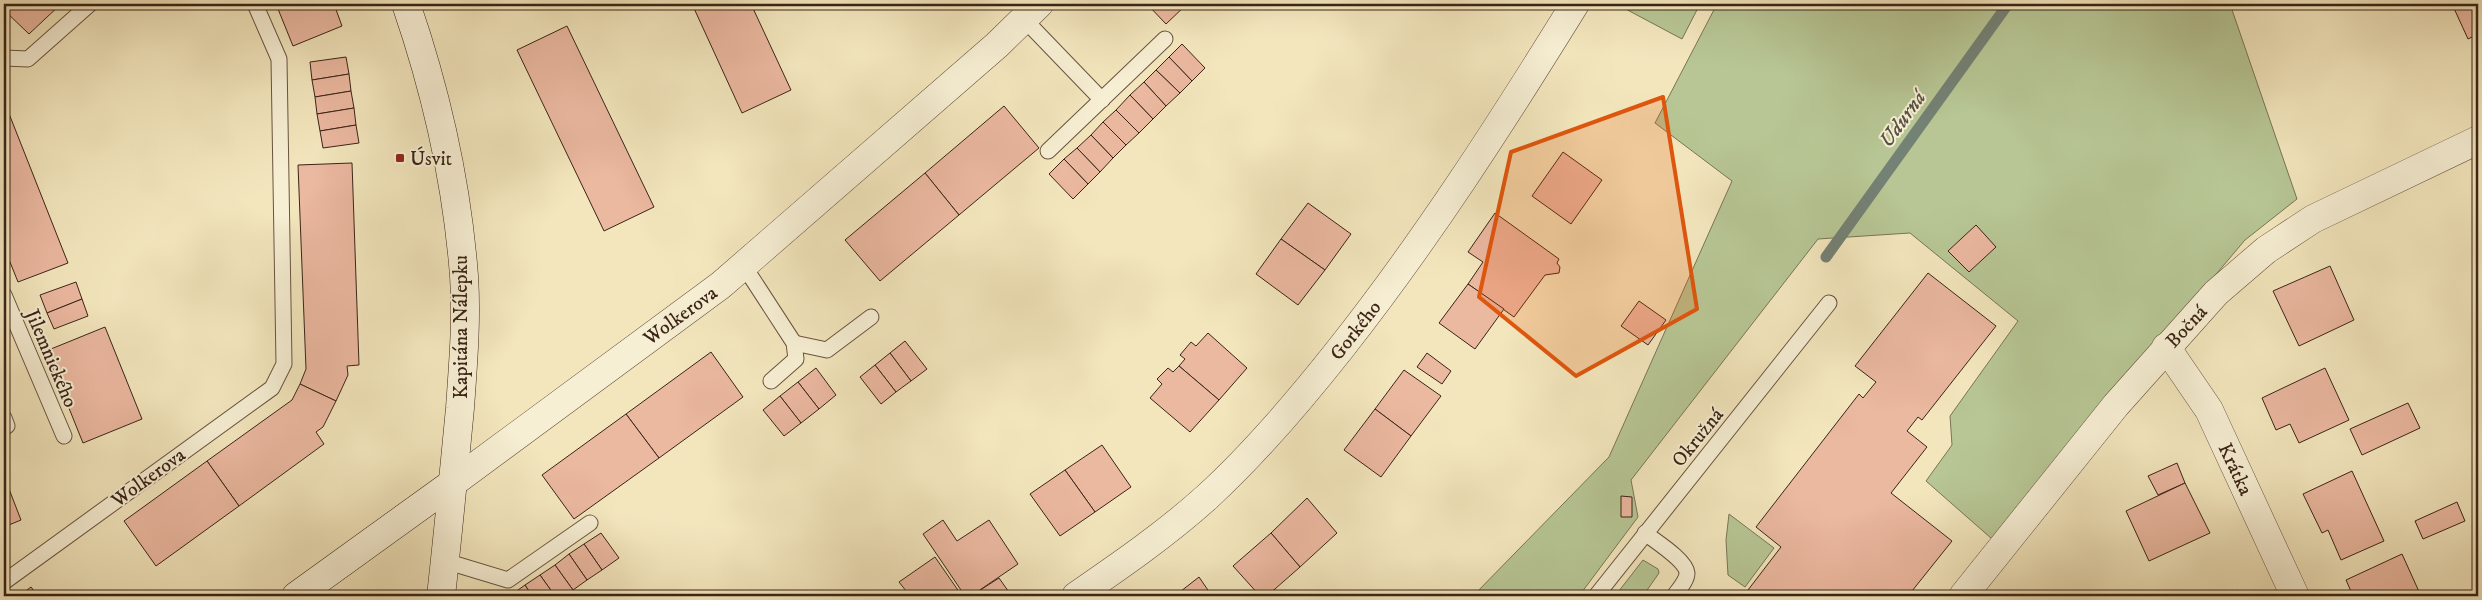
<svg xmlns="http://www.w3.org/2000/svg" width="2482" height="600" font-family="'IM FELL DW Pica',serif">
  <rect width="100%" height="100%" fill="#f3e6bd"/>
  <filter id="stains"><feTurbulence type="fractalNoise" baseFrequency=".004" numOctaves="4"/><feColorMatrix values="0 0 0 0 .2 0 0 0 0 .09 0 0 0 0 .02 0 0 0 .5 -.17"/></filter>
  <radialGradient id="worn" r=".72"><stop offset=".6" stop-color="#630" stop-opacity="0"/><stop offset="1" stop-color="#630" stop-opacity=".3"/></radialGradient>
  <!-- green -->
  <g fill="#b7c694" stroke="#787556">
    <path d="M 1621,4 L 1700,4 L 1682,39 L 1620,6 Z"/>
    <path d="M 1717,4 L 2230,4 L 2297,199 L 2245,240 L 1992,539 L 1926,481 L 1952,445 L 1950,416 L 2018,321 L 1910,233 L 1818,239 L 1631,480 L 1638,517 L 1579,596 L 1473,596 L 1609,457 L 1732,181 L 1655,123 Z"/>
    <path d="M 1729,514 L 1774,548 L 1745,587 L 1728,575 L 1726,540 Z"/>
    <path d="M 1643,560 L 1658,569 L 1659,573 L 1643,596 L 1615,596 Z"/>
  </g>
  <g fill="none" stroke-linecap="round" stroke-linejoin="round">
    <!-- stream -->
    <path stroke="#748175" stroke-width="11" d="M 1826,257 L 2008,4"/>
  </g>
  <!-- building -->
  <g fill="#ebb8a0" stroke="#3a2417">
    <path d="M 4,4 L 61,4 L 29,34 L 4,10 Z"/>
    <path d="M 276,4 L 334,4 L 342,26 L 293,46 Z"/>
    <path d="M 692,4 L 751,4 L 791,90 L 742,113 Z"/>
    <path d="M 1147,4 L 1187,4 L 1166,24 Z"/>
    <path d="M 1446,4 L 1466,4 L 1466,5 L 1446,6 Z"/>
    <path d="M 2452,4 L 2478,4 L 2478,34 L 2468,39 Z"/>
    <path d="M 567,26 L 654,207 L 604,231 L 517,50 Z"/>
    <path d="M 1182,44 L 1205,68 L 1192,81 L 1169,57 Z"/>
    <path d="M 346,57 L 349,74 L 312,80 L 310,62 Z"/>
    <path d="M 1169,57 L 1192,81 L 1180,93 L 1156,70 Z"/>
    <path d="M 1156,70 L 1180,93 L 1166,106 L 1144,82 Z"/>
    <path d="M 349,74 L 351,91 L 315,97 L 312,80 Z"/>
    <path d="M 1144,82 L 1166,106 L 1153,119 L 1130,95 Z"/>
    <path d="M 351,91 L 354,108 L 317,114 L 315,97 Z"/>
    <path d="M 1130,95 L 1153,119 L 1139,133 L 1116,110 Z"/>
    <path d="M 4,101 L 68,263 L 18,282 L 4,247 Z"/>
    <path d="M 1004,106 L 1039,148 L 959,215 L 925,173 Z"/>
    <path d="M 354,108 L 356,125 L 320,131 L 317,114 Z"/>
    <path d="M 1116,110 L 1139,133 L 1126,145 L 1103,122 Z"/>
    <path d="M 1103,122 L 1126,145 L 1113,158 L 1091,135 Z"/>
    <path d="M 356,125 L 359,143 L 323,148 L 320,131 Z"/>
    <path d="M 1091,135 L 1113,158 L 1100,172 L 1077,148 Z"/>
    <path d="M 1077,148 L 1100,172 L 1088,184 L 1064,159 Z"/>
    <path d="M 1563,152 L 1602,180 L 1571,224 L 1532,196 Z"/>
    <path d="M 1064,159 L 1088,184 L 1073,199 L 1049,174 Z"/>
    <path d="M 352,163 L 359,365 L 347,366 L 348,375 L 336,401 L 300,384 L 306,369 L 298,165 Z"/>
    <path d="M 925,173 L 959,215 L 880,281 L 845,240 Z"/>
    <path d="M 1308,203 L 1351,234 L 1325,270 L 1281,239 Z"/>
    <path d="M 1495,213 L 1559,259 L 1557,263 L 1560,267 L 1559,273 L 1545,275 L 1514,317 L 1468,284 L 1483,262 L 1468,252 Z"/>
    <path d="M 1976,225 L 1996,247 L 1969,272 L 1948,251 Z"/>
    <path d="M 1281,239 L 1325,270 L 1298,305 L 1256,274 Z"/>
    <path d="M 2330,266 L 2354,320 L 2299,346 L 2273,291 Z"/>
    <path d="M 1928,273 L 1996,326 L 1922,420 L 1918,417 L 1907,431 L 1927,447 L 1891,493 L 1952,541 L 1908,596 L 1756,596 L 1748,590 L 1781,547 L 1756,527 L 1859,394 L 1863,398 L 1876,382 L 1855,366 Z"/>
    <path d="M 76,282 L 82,299 L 47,313 L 40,295 Z"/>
    <path d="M 1468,284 L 1504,309 L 1475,349 L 1439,323 Z"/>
    <path d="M 82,299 L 88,316 L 54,329 L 47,313 Z"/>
    <path d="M 1639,301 L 1666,320 L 1648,345 L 1621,326 Z"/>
    <path d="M 105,327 L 142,419 L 83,443 L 46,351 Z"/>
    <path d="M 1208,333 L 1247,368 L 1219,400 L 1179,366 L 1185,359 L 1180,355 L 1191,342 L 1196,346 Z"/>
    <path d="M 905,341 L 927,369 L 911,381 L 890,353 Z"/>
    <path d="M 711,352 L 743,397 L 659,458 L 626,414 Z"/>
    <path d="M 890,353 L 911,381 L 896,392 L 875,365 Z"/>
    <path d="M 1427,353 L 1451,371 L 1442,384 L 1417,367 Z"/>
    <path d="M 875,365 L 896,392 L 881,404 L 860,377 Z"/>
    <path d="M 1179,366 L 1219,400 L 1190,432 L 1150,398 L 1162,384 L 1157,379 L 1168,368 L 1173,372 Z"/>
    <path d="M 816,368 L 836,395 L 819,409 L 798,382 Z"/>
    <path d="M 2325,368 L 2349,420 L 2299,443 L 2290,424 L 2276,430 L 2262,398 Z"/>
    <path d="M 1404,370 L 1441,396 L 1411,436 L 1375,409 Z"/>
    <path d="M 798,382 L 819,409 L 801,423 L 780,396 Z"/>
    <path d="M 300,384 L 336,401 L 323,427 L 316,432 L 324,444 L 239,506 L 207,461 L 292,400 Z"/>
    <path d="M 780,396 L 801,423 L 784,436 L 763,410 Z"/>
    <path d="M 2408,403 L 2420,428 L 2362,455 L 2350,429 Z"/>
    <path d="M 1375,409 L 1411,436 L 1381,477 L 1344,450 Z"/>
    <path d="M 626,414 L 659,458 L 574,519 L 542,475 Z"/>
    <path d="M 1102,445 L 1131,487 L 1095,512 L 1065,470 Z"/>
    <path d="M 207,461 L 239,506 L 156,566 L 124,521 Z"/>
    <path d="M 2177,463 L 2185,483 L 2158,495 L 2148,476 Z"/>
    <path d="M 1065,470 L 1095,512 L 1060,536 L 1030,494 Z"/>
    <path d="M 2352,471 L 2384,541 L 2341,560 L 2328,530 L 2322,533 L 2303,494 Z"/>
    <path d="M 4,475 L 9,489 L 4,491 Z"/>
    <path d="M 2185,483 L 2210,533 L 2149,561 L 2126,511 Z"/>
    <path d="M 9,489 L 21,520 L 4,527 L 4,491 Z"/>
    <path d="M 1621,496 L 1632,497 L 1632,517 L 1621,517 Z"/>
    <path d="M 1307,498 L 1337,533 L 1300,567 L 1271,533 Z"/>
    <path d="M 2457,502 L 2465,521 L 2423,539 L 2415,521 Z"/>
    <path d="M 943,520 L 957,541 L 989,520 L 1018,564 L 971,596 L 965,596 L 923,534 Z"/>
    <path d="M 601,533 L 619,558 L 602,570 L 584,544 Z"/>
    <path d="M 1271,533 L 1300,567 L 1267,596 L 1260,596 L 1233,566 Z"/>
    <path d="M 584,544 L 602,570 L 587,580 L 569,554 Z"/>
    <path d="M 569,554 L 587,580 L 573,590 L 555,565 Z"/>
    <path d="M 2402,554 L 2421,596 L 2353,596 L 2346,580 Z"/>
    <path d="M 935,557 L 962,596 L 910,596 L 899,582 Z"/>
    <path d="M 555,565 L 573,590 L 564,596 L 555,596 L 540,575 Z"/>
    <path d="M 540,575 L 555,596 L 532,596 L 525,585 Z"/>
    <path d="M 1199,577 L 1212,596 L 1177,596 L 1176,595 Z"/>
    <path d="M 999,578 L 1011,595 L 971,596 Z"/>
    <path d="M 525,585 L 532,596 L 511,596 L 511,595 Z"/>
    <path d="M 31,587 L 38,596 L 19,596 Z"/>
    <path d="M 2238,590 L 2241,596 L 2225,596 Z"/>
  </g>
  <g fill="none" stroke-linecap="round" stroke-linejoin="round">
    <!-- lane casing -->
    <g stroke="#685440" stroke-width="17">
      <g id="lane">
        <path d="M 1023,18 L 1102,100"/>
        <path d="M 4,58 L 28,59 L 90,4"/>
        <path d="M 1048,151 L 1165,39"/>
        <path d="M 744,266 L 794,343 L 796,359 L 771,381"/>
        <path d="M 4,295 L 64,436"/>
        <path d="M 794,343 L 827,350 L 871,317"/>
        <path d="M 4,418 L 7,426"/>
        <path d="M 1645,533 C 1655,541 1686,560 1687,573 C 1687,581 1678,590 1674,596"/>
        <path d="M 445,561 L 508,580 L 590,523"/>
        <path d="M 4,582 L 272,388 L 284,364 L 279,59 L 255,4"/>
        <path d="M 1596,596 L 1829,303"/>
      </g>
    </g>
    <!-- street casing -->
    <g stroke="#685440" stroke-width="29">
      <g id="street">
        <path d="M 2166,347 L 2209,410 L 2295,596"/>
        <path d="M 454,482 L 721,285 L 997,45 L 1039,4"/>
        <path d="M 1076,596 C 1121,565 1166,534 1207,497 C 1256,452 1300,400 1341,348 C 1427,239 1502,122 1575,4"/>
        <path d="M 1963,596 L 2116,405 L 2216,293 L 2266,250 L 2313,219 L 2478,140"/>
      </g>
    </g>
    <!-- secondary casing -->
    <g stroke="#3a2417" stroke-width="29">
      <g id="secondary">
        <path d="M 406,4 C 436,91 457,184 464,276 C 467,320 463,365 460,408 C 454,471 448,534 441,596"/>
        <path d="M 296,596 L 454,482"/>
      </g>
    </g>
    <!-- lane -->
    <use href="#lane" stroke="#f7efd4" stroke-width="15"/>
    <!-- street -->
    <use href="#street" stroke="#f7efd4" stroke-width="28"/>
    <!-- secondary -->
    <use href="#secondary" stroke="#f7efd4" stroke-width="28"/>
  </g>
  <!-- marked area -->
  <path fill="#df560d" fill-opacity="0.2" stroke="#df560d" stroke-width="4" stroke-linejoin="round" d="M 1663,97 L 1697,309 L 1576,376 L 1479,297 L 1511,152 Z"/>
  <!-- markers -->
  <rect fill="#8f2418" stroke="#f7efd4" stroke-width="2" x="395" y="153" width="10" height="10" rx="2.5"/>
  <g text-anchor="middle" stroke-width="4" stroke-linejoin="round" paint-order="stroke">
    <!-- poi labels -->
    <g font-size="20" fill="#3a2417" stroke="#f7efd4" text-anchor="start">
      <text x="410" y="165">Úsvit</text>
    </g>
    <!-- street labels -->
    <g font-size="20" fill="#3a2417" stroke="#f7efd4">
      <text transform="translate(680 315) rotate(-36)" y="7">Wolkerova</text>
      <text transform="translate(2186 326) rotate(-47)" y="7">Bočná</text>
      <text transform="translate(460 327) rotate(-90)" y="7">Kapitána Nálepku</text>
      <text transform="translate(1355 330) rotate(-52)" y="7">Gorkého</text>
      <text transform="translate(52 358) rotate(67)" y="7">Jilemnického</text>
      <text transform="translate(1697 437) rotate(-51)" y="7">Okružná</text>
      <text transform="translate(2236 469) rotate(65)" y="7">Krátka</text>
      <text transform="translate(148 477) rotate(-36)" y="7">Wolkerova</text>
    </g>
    <!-- water labels -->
    <g font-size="21" font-style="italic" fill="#575246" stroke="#f7efd4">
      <text transform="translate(1902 119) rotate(-54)" y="7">Udurná</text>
    </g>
  </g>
  <!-- margin -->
  <rect width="2482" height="600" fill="none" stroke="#f3e6bd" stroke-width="20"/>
  <rect x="5" y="5" width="2472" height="590" fill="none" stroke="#3a2417" stroke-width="2.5"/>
  <rect x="10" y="10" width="2462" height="580" fill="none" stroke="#3a2417"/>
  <rect width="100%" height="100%" filter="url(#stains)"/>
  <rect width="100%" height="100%" fill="url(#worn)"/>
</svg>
